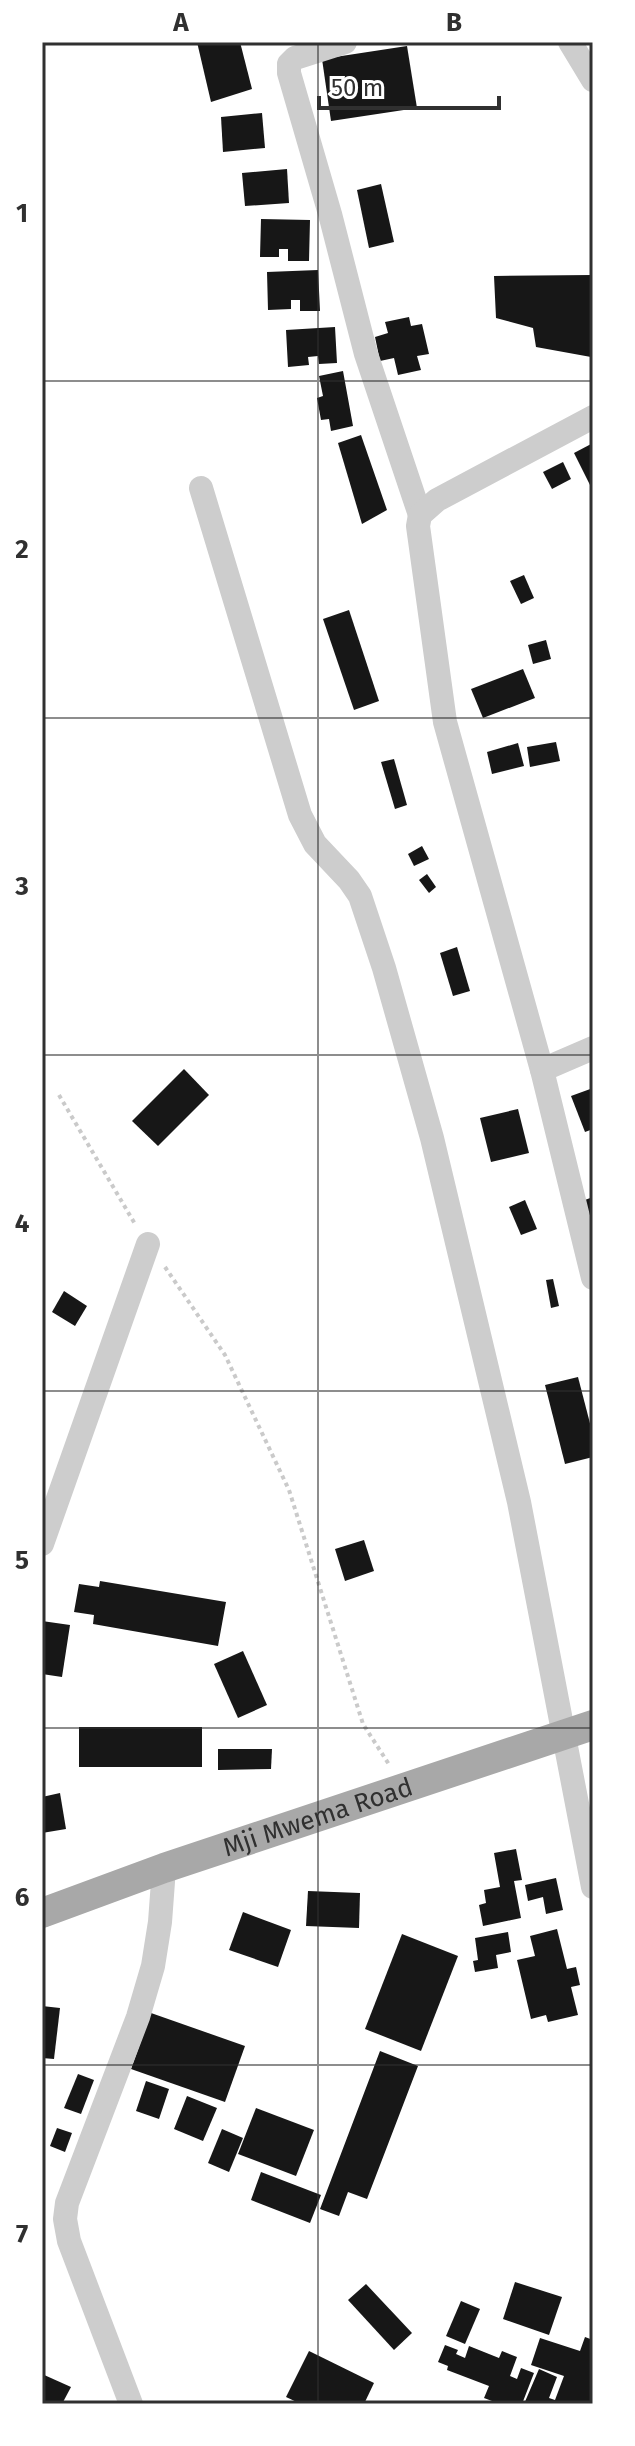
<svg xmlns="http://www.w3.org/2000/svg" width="635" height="2446" font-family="'Fira Sans',sans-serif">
  <rect width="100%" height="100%" fill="#fff"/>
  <!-- building -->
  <g fill="#171717">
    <path d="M 197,42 L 240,42 L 252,89 L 211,102 Z"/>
    <path d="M 407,46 L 417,108 L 331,121 L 322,59 Z"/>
    <path d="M 262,113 L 265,148 L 223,152 L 221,117 Z"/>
    <path d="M 287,169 L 289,203 L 245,206 L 242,173 Z"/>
    <path d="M 381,184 L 394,242 L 369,248 L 357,190 Z"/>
    <path d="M 261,219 L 310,220 L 309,261 L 288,261 L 288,249 L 279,249 L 279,257 L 260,257 Z"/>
    <path d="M 318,270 L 320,311 L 300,311 L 300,300 L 291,300 L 291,309 L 268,310 L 267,272 Z"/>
    <path d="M 593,275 L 591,357 L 536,347 L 533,328 L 496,318 L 494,276 Z"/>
    <path d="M 409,317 L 411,326 L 422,324 L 429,354 L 417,356 L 421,370 L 398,375 L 394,358 L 380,361 L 375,337 L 388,333 L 385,322 Z"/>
    <path d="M 335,327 L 337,363 L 319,364 L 318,356 L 308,357 L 309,365 L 288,367 L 286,330 Z"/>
    <path d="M 343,371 L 353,426 L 331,431 L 329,419 L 321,420 L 317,398 L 323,396 L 319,376 Z"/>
    <path d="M 361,435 L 387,510 L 362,524 L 338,443 Z"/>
    <path d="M 593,443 L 593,491 L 574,453 Z"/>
    <path d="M 563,462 L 571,479 L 552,489 L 543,472 Z"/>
    <path d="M 524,575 L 534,598 L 521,604 L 510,581 Z"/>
    <path d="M 349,610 L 379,701 L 354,710 L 323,619 Z"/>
    <path d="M 546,640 L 551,659 L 533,664 L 528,645 Z"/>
    <path d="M 523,669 L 535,698 L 483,718 L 471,689 Z"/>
    <path d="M 556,742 L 560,761 L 530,767 L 527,747 Z"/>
    <path d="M 518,743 L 524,766 L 492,774 L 487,752 Z"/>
    <path d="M 394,759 L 407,805 L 395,809 L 381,762 Z"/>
    <path d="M 422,846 L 429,859 L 414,866 L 408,854 Z"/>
    <path d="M 427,874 L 436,887 L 429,893 L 419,880 Z"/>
    <path d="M 457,947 L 470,991 L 453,996 L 440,953 Z"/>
    <path d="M 184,1069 L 209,1095 L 158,1146 L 132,1121 Z"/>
    <path d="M 593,1088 L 593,1129 L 585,1132 L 571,1096 Z"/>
    <path d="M 518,1109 L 529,1153 L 491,1162 L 480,1118 Z"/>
    <path d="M 593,1197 L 593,1239 L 582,1201 Z"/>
    <path d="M 525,1200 L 537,1229 L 521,1235 L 509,1207 Z"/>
    <path d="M 553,1279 L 559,1306 L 551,1308 L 546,1280 Z"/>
    <path d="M 64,1291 L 87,1306 L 75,1326 L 52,1312 Z"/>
    <path d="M 578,1377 L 593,1435 L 593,1457 L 565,1464 L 545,1385 Z"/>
    <path d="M 364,1540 L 374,1571 L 345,1581 L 335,1549 Z"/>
    <path d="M 100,1581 L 226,1602 L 218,1646 L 93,1624 L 94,1615 L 74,1612 L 79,1584 L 99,1587 Z"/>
    <path d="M 42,1621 L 70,1625 L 62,1677 L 42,1674 Z"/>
    <path d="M 243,1651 L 267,1705 L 238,1718 L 214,1664 Z"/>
    <rect x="79" y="1727" width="123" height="40"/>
    <path d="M 218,1749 L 272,1749 L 271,1769 L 218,1770 Z"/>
    <path d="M 60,1793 L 66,1829 L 42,1833 L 42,1797 Z"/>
    <path d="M 516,1849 L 522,1880 L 514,1881 L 521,1918 L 483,1926 L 479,1905 L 486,1903 L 484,1890 L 500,1887 L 494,1853 Z"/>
    <path d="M 556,1878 L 563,1910 L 546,1914 L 543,1897 L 528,1901 L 525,1885 Z"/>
    <path d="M 308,1891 L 360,1893 L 359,1928 L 306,1926 Z"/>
    <path d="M 243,1912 L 291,1930 L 278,1967 L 229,1950 Z"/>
    <path d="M 557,1929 L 567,1969 L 576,1967 L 580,1985 L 571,1987 L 578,2015 L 548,2022 L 546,2015 L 531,2019 L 517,1960 L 535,1956 L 530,1936 Z"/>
    <path d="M 508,1932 L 511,1952 L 496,1955 L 498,1968 L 475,1972 L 473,1961 L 478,1960 L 475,1938 Z"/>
    <path d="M 402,1934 L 458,1956 L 421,2051 L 365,2029 Z"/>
    <path d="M 42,2006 L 60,2008 L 54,2059 L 42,2058 Z"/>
    <path d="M 151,2013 L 245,2046 L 225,2102 L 131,2069 Z"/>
    <path d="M 380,2051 L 418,2066 L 367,2199 L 348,2192 L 339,2216 L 320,2209 Z"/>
    <path d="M 78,2074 L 94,2080 L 81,2114 L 64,2108 Z"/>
    <path d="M 146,2081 L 169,2089 L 159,2119 L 136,2111 Z"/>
    <path d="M 187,2096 L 217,2108 L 203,2141 L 174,2129 Z"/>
    <path d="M 256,2108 L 314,2130 L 296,2176 L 238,2154 Z"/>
    <path d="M 57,2128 L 72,2133 L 65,2152 L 50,2146 Z"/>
    <path d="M 222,2129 L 243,2138 L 229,2172 L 208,2163 Z"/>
    <path d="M 261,2172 L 321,2195 L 310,2223 L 251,2200 Z"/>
    <path d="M 515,2282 L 562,2297 L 549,2335 L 503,2319 Z"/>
    <path d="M 366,2284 L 412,2333 L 394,2350 L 348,2300 Z"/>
    <path d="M 461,2301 L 480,2309 L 465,2344 L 446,2336 Z"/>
    <path d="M 585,2337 L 593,2340 L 593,2404 L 524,2404 L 539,2369 L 557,2377 L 549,2398 L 555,2400 L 564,2376 L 531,2365 L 540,2338 L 580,2351 Z"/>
    <path d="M 445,2345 L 458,2350 L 456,2354 L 465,2358 L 469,2346 L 499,2358 L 502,2351 L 517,2357 L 510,2376 L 517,2379 L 521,2368 L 534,2373 L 522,2404 L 500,2404 L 484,2398 L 489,2386 L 447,2370 L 448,2366 L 438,2362 Z"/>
    <path d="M 309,2351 L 374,2383 L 364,2404 L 301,2404 L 286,2397 Z"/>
    <path d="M 42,2374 L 71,2387 L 62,2404 L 42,2404 Z"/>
  </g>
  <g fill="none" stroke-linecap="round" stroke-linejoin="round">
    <!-- path -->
    <g stroke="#cacaca" stroke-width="4" stroke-dasharray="4 4" stroke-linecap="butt">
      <path d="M 59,1095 L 135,1224"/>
      <path d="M 165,1267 L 225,1355 L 289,1490 L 363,1724 L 390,1766"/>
    </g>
    <!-- minor -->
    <g stroke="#cdcdcd" stroke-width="24">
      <path d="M 345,42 L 295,58 L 289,64 L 289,73 L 330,214 L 366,354 L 420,515"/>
      <path d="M 570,42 L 593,80"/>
      <path d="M 593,417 L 437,500 L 420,515 L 418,526 L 445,722 L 542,1070 L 593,1278"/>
      <path d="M 201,488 L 300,815 L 315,844 L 349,880 L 360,896 L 384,968 L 432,1138 L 519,1502 L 593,1887"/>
      <path d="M 542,1070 L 593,1048"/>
      <path d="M 42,1544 L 148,1244"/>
      <path d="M 131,2404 L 69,2241 L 65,2219 L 67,2203 L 138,2017 L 153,1966 L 160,1922 L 164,1868"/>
    </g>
    <!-- major -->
    <path stroke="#a8a8a8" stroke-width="30" id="s1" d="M 42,1913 L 164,1868 L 593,1725"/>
  </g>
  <!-- grid -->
  <path fill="none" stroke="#303030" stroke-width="2" stroke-opacity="0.55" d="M 318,42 L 318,2404M 42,381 L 593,381M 42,718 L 593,718M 42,1055 L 593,1055M 42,1391 L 593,1391M 42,1728 L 593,1728M 42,2065 L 593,2065"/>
  <g text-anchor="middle" stroke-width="8" stroke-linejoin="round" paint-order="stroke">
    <!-- street labels -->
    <g font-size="26" fill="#303030" stroke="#fff">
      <text dy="9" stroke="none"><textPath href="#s1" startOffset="292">Mji Mwema Road</textPath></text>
    </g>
  </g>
  <!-- border -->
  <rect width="635" height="2446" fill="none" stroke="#ffffff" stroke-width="88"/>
  <!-- scale -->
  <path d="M319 96v12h180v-12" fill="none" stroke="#303030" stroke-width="4"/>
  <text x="331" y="96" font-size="24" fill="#303030" stroke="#ffffff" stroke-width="6" paint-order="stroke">50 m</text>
  <rect x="44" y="44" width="547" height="2358" fill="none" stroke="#303030" stroke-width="3"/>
  <g font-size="26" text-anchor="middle" font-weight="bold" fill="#303030">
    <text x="181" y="31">A</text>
    <text x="454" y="31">B</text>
    <text x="22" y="222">1</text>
    <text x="22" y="558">2</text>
    <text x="22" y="895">3</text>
    <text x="22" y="1232">4</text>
    <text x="22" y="1569">5</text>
    <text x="22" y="1906">6</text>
    <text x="22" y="2243">7</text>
  </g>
</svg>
